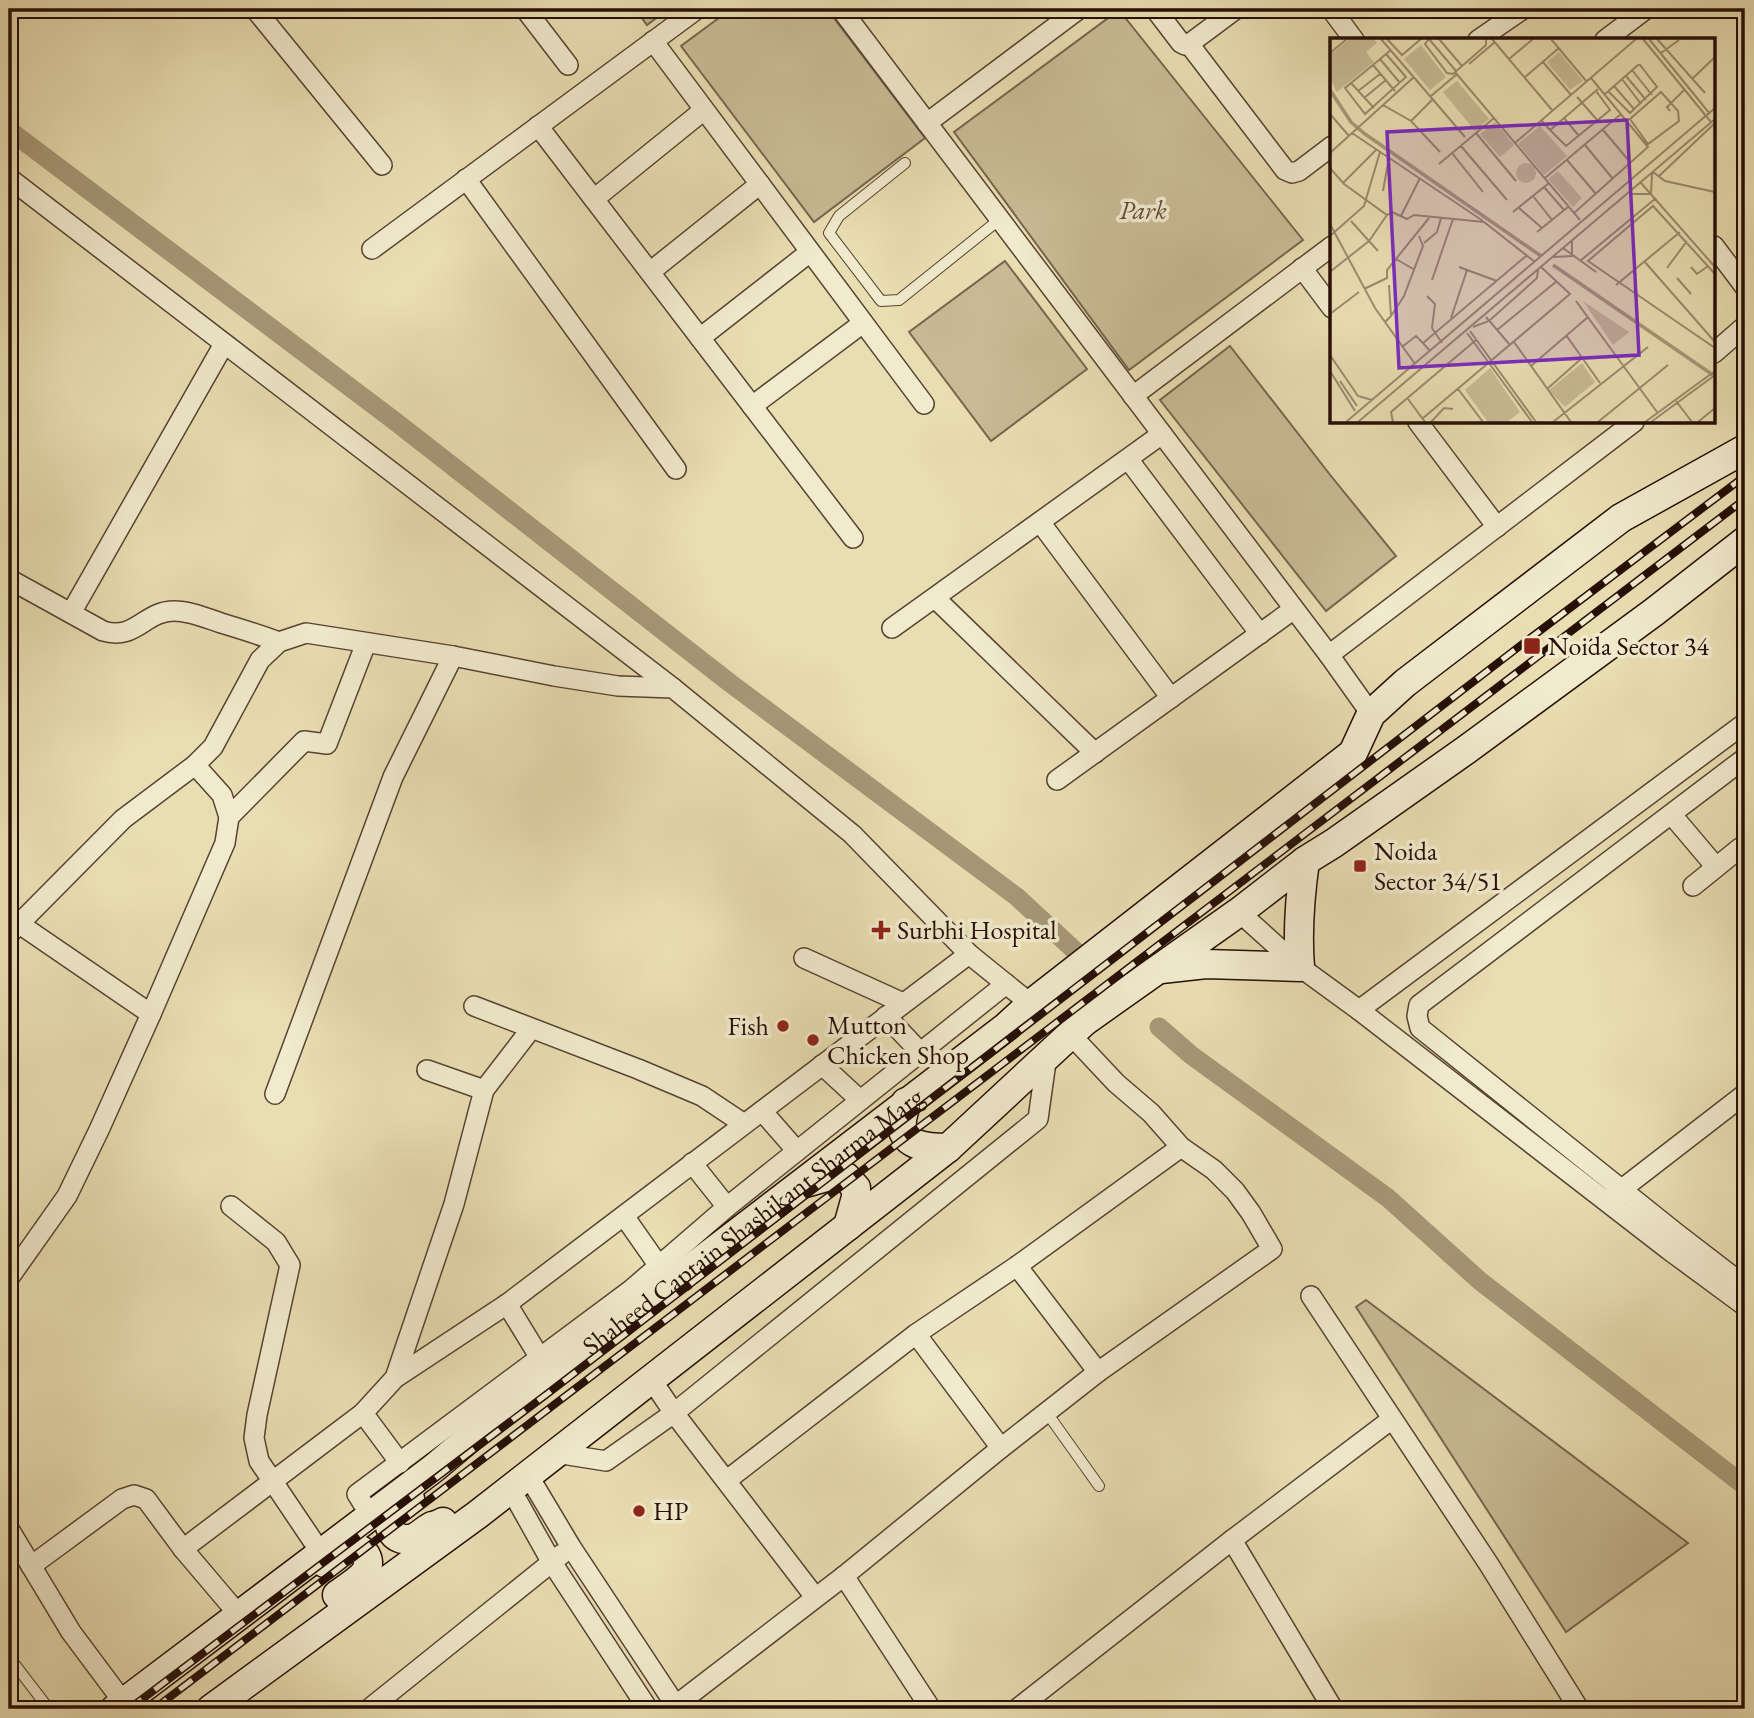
<svg xmlns="http://www.w3.org/2000/svg" width="1754" height="1718" font-family="'EB Garamond',serif">
  <rect width="100%" height="100%" fill="#e9deb2"/>
  <filter id="stains"><feTurbulence type="fractalNoise" baseFrequency=".00286" numOctaves="4"/><feColorMatrix values="0 0 0 0 .2 0 0 0 0 .09 0 0 0 0 .02 0 0 0 .5 -.17"/></filter>
  <radialGradient id="worn" r=".72"><stop offset=".6" stop-color="#630" stop-opacity="0"/><stop offset="1" stop-color="#630" stop-opacity=".3"/></radialGradient>
  <!-- green -->
  <g fill="#c8bb95" stroke="#77654e" stroke-width="2">
    <path d="M 635,9 L 668,9 L 647,25 Z"/>
    <path d="M 731,9 L 827,9 L 925,138 L 814,222 L 681,46 Z"/>
    <path d="M 1119,10 L 1303,240 L 1129,370 L 954,132 Z"/>
    <path d="M 1005,261 L 1087,369 L 991,441 L 909,332 Z"/>
    <path d="M 1230,346 L 1331,476 L 1396,556 L 1326,611 L 1160,400 Z"/>
    <path d="M 1366,1300 L 1688,1543 L 1566,1632 L 1356,1307 Z"/>
  </g>
  <g fill="none" stroke-linecap="round" stroke-linejoin="round">
    <!-- canal -->
    <g stroke="#a79878" stroke-width="19">
      <path d="M 9,130 L 396,422 L 730,683 L 1017,897 L 1086,961"/>
      <path d="M 1159,1027 L 1191,1055 L 1388,1198 L 1480,1281 L 1745,1486"/>
    </g>
    <!-- service casing -->
    <g stroke="#574332" stroke-width="12">
      <g id="service">
        <path d="M 905,163 L 839,216 L 829,233 L 881,301 L 899,300 L 1000,219"/>
        <path d="M 1047,1413 L 1099,1486"/>
        <path d="M 9,1657 L 49,1709"/>
      </g>
    </g>
    <!-- minor casing -->
    <g stroke="#574332" stroke-width="22">
      <g id="minor">
        <path d="M 255,9 L 382,165"/>
        <path d="M 525,9 L 568,65"/>
        <path d="M 841,9 L 1329,655 L 1371,714"/>
        <path d="M 1155,9 L 1181,43 L 1185,45 L 1189,44 L 1236,9"/>
        <path d="M 1331,9 L 1354,40"/>
        <path d="M 1478,40 L 1523,9"/>
        <path d="M 1605,40 L 1646,9"/>
        <path d="M 653,41 L 924,404"/>
        <path d="M 1189,44 L 1285,170 L 1292,173 L 1299,171 L 1332,146"/>
        <path d="M 927,123 L 1079,9"/>
        <path d="M 538,126 L 853,538"/>
        <path d="M 9,178 L 673,688"/>
        <path d="M 466,179 L 676,469"/>
        <path d="M 594,199 L 704,110"/>
        <path d="M 1714,246 L 1745,287"/>
        <path d="M 372,249 L 697,9"/>
        <path d="M 1302,268 L 1332,308"/>
        <path d="M 650,272 L 760,184"/>
        <path d="M 700,338 L 810,252"/>
        <path d="M 1714,353 L 1745,326"/>
        <path d="M 1133,396 L 1332,246"/>
        <path d="M 752,406 L 863,323"/>
        <path d="M 1418,422 L 1497,527"/>
        <path d="M 1128,459 L 1260,634"/>
        <path d="M 1040,522 L 1171,698"/>
        <path d="M 9,579 L 103,631 C 136,641 144,611 174,611 C 190,611 206,618 221,623 C 241,629 260,635 279,642"/>
        <path d="M 935,598 L 1095,753"/>
        <path d="M 71,613 L 224,344"/>
        <path d="M 892,628 L 1162,434"/>
        <path d="M 1329,655 L 1634,422"/>
        <path d="M 1745,758 L 1419,1005 L 1417,1016 L 1420,1028 L 1676,1233 L 1745,1286"/>
        <path d="M 1057,780 L 1294,609"/>
        <path d="M 1672,815 L 1716,867"/>
        <path d="M 229,817 L 304,741 L 327,744 L 366,643"/>
        <path d="M 1693,886 L 1740,848"/>
        <path d="M 1239,912 L 1300,967 L 1359,1010 L 1669,1250 L 1745,1306"/>
        <path d="M 18,923 L 151,1014"/>
        <path d="M 9,934 L 123,819 L 195,765 L 213,747 L 260,660 L 279,642 L 306,633 L 453,656 L 554,676 L 618,686 L 673,688 L 852,834 L 969,954 L 1031,1004"/>
        <path d="M 804,958 L 903,1003"/>
        <path d="M 474,1006 L 638,1069 L 702,1096 L 744,1124"/>
        <path d="M 1359,1010 L 1745,723"/>
        <path d="M 886,1016 L 920,1052"/>
        <path d="M 822,1065 L 860,1100"/>
        <path d="M 427,1070 L 484,1090"/>
        <path d="M 275,1094 L 393,777 L 453,656"/>
        <path d="M 762,1111 L 797,1151"/>
        <path d="M 692,1163 L 727,1207"/>
        <path d="M 1613,1196 L 1745,1094"/>
        <path d="M 231,1206 L 276,1242 L 290,1265 L 257,1415 L 254,1438 L 259,1461 L 321,1553"/>
        <path d="M 624,1216 L 659,1266"/>
        <path d="M 1017,1266 L 1098,1372"/>
        <path d="M 9,1278 L 67,1196 L 99,1130 L 151,1014 L 225,843 L 229,817 L 222,795 L 195,765"/>
        <path d="M 1311,1296 L 1488,1563 L 1579,1709"/>
        <path d="M 507,1304 L 540,1358"/>
        <path d="M 916,1334 L 1001,1448"/>
        <path d="M 395,1378 L 454,1204 L 484,1090 L 531,1029"/>
        <path d="M 651,1379 L 674,1413 L 815,1597"/>
        <path d="M 363,1413 L 400,1463"/>
        <path d="M 556,1453 L 606,1461 L 674,1413 L 1038,1119 L 1047,1055"/>
        <path d="M 528,1475 L 571,1547 L 678,1709"/>
        <path d="M 727,1480 L 916,1334 L 1017,1266 L 1181,1147"/>
        <path d="M 510,1488 L 551,1561 L 648,1709"/>
        <path d="M 370,1515 L 357,1494 L 632,1289 L 727,1207 L 1006,984"/>
        <path d="M 9,1529 L 71,1632 L 124,1703"/>
        <path d="M 1232,1540 L 1333,1709"/>
        <path d="M 31,1566 L 122,1499 L 134,1495 L 146,1499 L 183,1549"/>
        <path d="M 844,1576 L 931,1709"/>
        <path d="M 239,1615 L 183,1549 L 363,1413 L 395,1378 L 507,1304 L 969,954"/>
        <path d="M 369,1709 L 562,1554"/>
        <path d="M 671,1709 L 844,1576 L 1001,1448 L 1098,1372 L 1272,1249 L 1251,1213 L 1235,1191 L 1214,1170 L 1181,1147 L 1151,1113 L 1116,1083 L 1070,1034"/>
        <path d="M 1017,1709 L 1232,1540 L 1392,1419"/>
      </g>
    </g>
    <!-- secondary casing -->
    <g stroke="#260f07" stroke-width="31">
      <g id="secondary">
        <path d="M 1161,969 L 1206,964 L 1300,967 C 1297,931 1300,896 1305,861"/>
        <path d="M 906,1102 C 905,1108 903,1114 902,1119 C 899,1147 928,1148 948,1148"/>
        <path d="M 805,1183 L 826,1177 L 846,1177 L 856,1188 L 856,1197 L 848,1226"/>
        <path d="M 410,1498 C 405,1502 397,1506 393,1512 C 384,1524 393,1541 408,1539 C 417,1539 424,1530 432,1526 C 434,1526 442,1523 443,1522"/>
        <path d="M 325,1563 C 332,1558 340,1550 349,1548 C 364,1545 374,1562 364,1574 C 357,1582 346,1588 337,1595"/>
        <path id="s1" d="M 115,1709 L 434,1468 L 472,1436 L 1006,1027 L 1031,1004 L 1353,753 L 1371,714 L 1405,683 L 1621,518 L 1745,449"/>
        <path d="M 211,1709 L 477,1515 L 948,1148 L 1085,1021 L 1239,912 L 1305,861 L 1334,843 L 1466,750 L 1654,612 L 1745,541"/>
      </g>
    </g>
    <!-- service -->
    <use href="#service" stroke="#f1eacd" stroke-width="10"/>
    <!-- minor -->
    <use href="#minor" stroke="#f1eacd" stroke-width="19"/>
    <!-- secondary -->
    <use href="#secondary" stroke="#f1eacd" stroke-width="28"/>
    <!-- rail casing -->
    <g stroke="#260f07" stroke-width="8">
      <g id="rail">
        <path d="M 129,1709 L 547,1394 L 1529,639 L 1745,476"/>
        <path d="M 154,1709 L 1745,499"/>
      </g>
    </g>
    <!-- rail -->
    <use href="#rail" stroke="#f1eacd" stroke-width="5" stroke-dasharray="16" stroke-linecap="butt"/>
  </g>
  <!-- markers -->
  <g fill="#8f2418" stroke="#f1eacd" stroke-width="2.5">
    <rect x="1523" y="637" width="18" height="18" rx="3.5"/>
    <rect x="1353" y="859" width="14" height="14" rx="3.5"/>
    <path d="M877.5 919.5h7v7h7v7h-7v7h-7v-7h-7v-7h7z"/>
    <circle cx="783" cy="1026" r="7"/>
    <circle cx="813" cy="1040" r="7"/>
    <circle cx="639" cy="1511" r="7"/>
  </g>
  <g text-anchor="middle" stroke-width="7" stroke-linejoin="round" paint-order="stroke">
    <!-- park labels -->
    <g font-size="26" font-style="italic" fill="#5f4b39" stroke="#f1eacd">
      <text x="1143" y="219">Park</text>
    </g>
    <!-- poi labels -->
    <g font-size="26" fill="#260f07" stroke="#f1eacd" text-anchor="start">
      <text x="1548" y="655">Noida Sector 34</text>
      <text x="1374" y="860">Noida<tspan x="1374" dy="30">Sector 34/51</tspan></text>
      <text x="897" y="939">Surbhi Hospital</text>
      <text x="827" y="1034">Mutton<tspan x="827" dy="30">Chicken Shop</tspan></text>
      <text x="769" y="1035" text-anchor="end">Fish</text>
      <text x="653" y="1520">HP</text>
    </g>
    <!-- street labels -->
    <g font-size="26" fill="#260f07" stroke="#f1eacd">
      <text dy="9" stroke="none"><textPath href="#s1" startOffset="803">Shaheed Captain Shashikant Sharma Marg</textPath></text>
    </g>
  </g>
  <!-- overview -->
  <g transform="translate(1330 38)">
    <rect width="385" height="385" fill="#e9deb2"/>
    <path d="M 20,1 L 44,1 L 47,5 L 36,14 L 44,24 L 7,54 L 0,41 L 0,17 ZM 91,7 L 116,39 L 100,52 L 74,21 ZM 229,14 L 253,43 L 240,52 L 217,24 ZM 127,43 L 159,81 L 145,93 L 113,54 ZM 165,84 L 184,107 L 170,119 L 150,96 ZM 210,88 L 237,118 L 214,137 L 188,106 ZM186 135a10 10 0 1 1 20 0a10 10 0 1 1-20 0ZM 228,133 L 252,160 L 243,169 L 218,141 ZM 253,263 L 299,294 L 283,307 ZM 252,325 L 265,344 L 235,369 L 219,352 ZM 160,330 L 190,374 L 177,384 L 158,384 L 135,352 Z" fill="#c8bb95"/>
    <path fill="none" stroke="#a79878" stroke-width="3.5" d="M 0,52 L 21,84 L 35,96 L 211,218M 223,227 L 383,337"/>
    <path fill="none" stroke="#9b8b6e" stroke-width="2" d="M 51,1 L 135,99M 57,1 L 72,17 L 91,1M 99,1 L 95,6 L 117,35 L 123,36 L 156,7 L 156,1M 99,1 L 126,33M 109,1 L 132,28M 162,1 L 222,72M 221,1 L 257,44M 313,1 L 381,84M 319,1 L 380,76M 327,1 L 375,55M 0,15 L 17,1M 331,15 L 349,2M 56,16 L 76,39 L 35,76 L 15,50 L 43,27 L 56,16 L 61,12M 50,21 L 70,45M 179,21 L 203,1M 213,24 L 241,57M 139,26 L 165,4M 43,27 L 65,53M 302,32 L 322,57M 125,34 L 250,182M 296,38 L 316,62M 195,39 L 229,10M 292,41 L 311,66M 362,41 L 385,19M 21,45 L 44,70M 284,48 L 304,71M 28,53 L 50,36M 331,54 L 348,73 L 349,83 L 318,106 L 300,81 ZM 275,56 L 308,27 L 310,27 L 327,49 L 300,75 L 278,53M 101,58 L 127,36M 247,59 L 268,83M 34,60 L 56,42M 53,67 L 81,83 L 110,114M 340,73 L 337,69 L 355,51M 0,76 L 19,98M 234,80 L 249,98M 211,82 L 220,92 L 268,51M 81,83 L 103,61M 220,92 L 236,108 L 280,72 L 266,53M 273,92 L 300,124M 22,95 L 153,183M 146,95 L 186,143M 185,105 L 306,1M 255,107 L 283,141M 131,108 L 177,162M 0,115 L 84,39M 122,115 L 153,154M 237,122 L 266,156M 109,126 L 164,80M 0,130 L 14,146 L 57,177 L 62,174 L 77,181 L 84,177 L 154,184 L 205,224M 323,134 L 335,143 L 385,154M 328,139 L 385,85M 215,140 L 291,76M 13,145 L 47,111M 311,145 L 385,229M 214,149 L 234,172M 53,153 L 59,119M 301,156 L 321,156 L 322,136M 203,158 L 222,182M 189,170 L 212,190M 183,174 L 219,145M 244,175 L 318,109 L 261,40M 71,178 L 90,140M 21,183 L 48,213M 0,186 L 45,270 L 85,326M 207,194 L 238,169M 0,198 L 34,168 L 50,114M 94,205 L 107,194 L 111,180M 233,210 L 266,234M 223,219 L 242,218 L 242,203M 66,221 L 85,232M 250,223 L 326,160M 314,223 L 385,304M 129,229 L 167,243M 361,229 L 367,236 L 378,228M 337,230 L 357,203M 1,233 L 39,203 L 57,177M 385,236 L 323,168 L 258,223 L 385,310M 347,240 L 361,256M 102,242 L 123,181M 286,247 L 350,194M 34,251 L 57,240 L 57,232 L 99,180M 97,258 L 105,266 L 102,290 L 112,305M 246,263 L 327,374M 0,276 L 29,254M 61,278 L 74,258 L 93,208 L 89,198M 156,279 L 180,307M 121,280 L 137,232M 55,284 L 61,278 L 59,247M 143,289 L 159,283 L 207,240 L 208,232M 167,292 L 227,243M 140,293 L 206,384M 137,295 L 202,384M 236,297 L 270,345M 184,304 L 241,384M 72,309 L 86,298 L 93,305M 100,313 L 93,305 L 196,218M 0,317 L 28,358 L 42,362M 201,328 L 258,279M 0,333 L 25,373M 10,343 L 27,368M 128,351 L 153,384M 217,351 L 252,320M 78,361 L 95,384M 346,363 L 362,384M 92,381 L 240,256 L 211,229M 16,384 L 385,70M 28,384 L 385,81M 63,384 L 61,374 L 146,302M 101,384 L 114,370 L 123,371M 223,384 L 318,309M 268,384 L 338,327M 315,384 L 385,333M 321,384 L 385,337M 368,384 L 385,370"/>
    <path fill="#7b2cbf" fill-opacity="0.15" stroke="#7b2cbf" stroke-width="3.5" d="M 297,82 L 309,317 L 69,330 L 57,94 Z"/>
    <rect width="385" height="385" fill="none" stroke="#260f07" stroke-width="3.5"/>
  </g>
  <!-- margin -->
  <rect width="1754" height="1718" fill="none" stroke="#e9deb2" stroke-width="35"/>
  <rect x="10" y="10" width="1733" height="1697" fill="none" stroke="#260f07" stroke-width="3.5"/>
  <rect x="18" y="18" width="1719" height="1683" fill="none" stroke="#260f07" stroke-width="2"/>
  <rect width="100%" height="100%" filter="url(#stains)"/>
  <rect width="100%" height="100%" fill="url(#worn)"/>
</svg>
